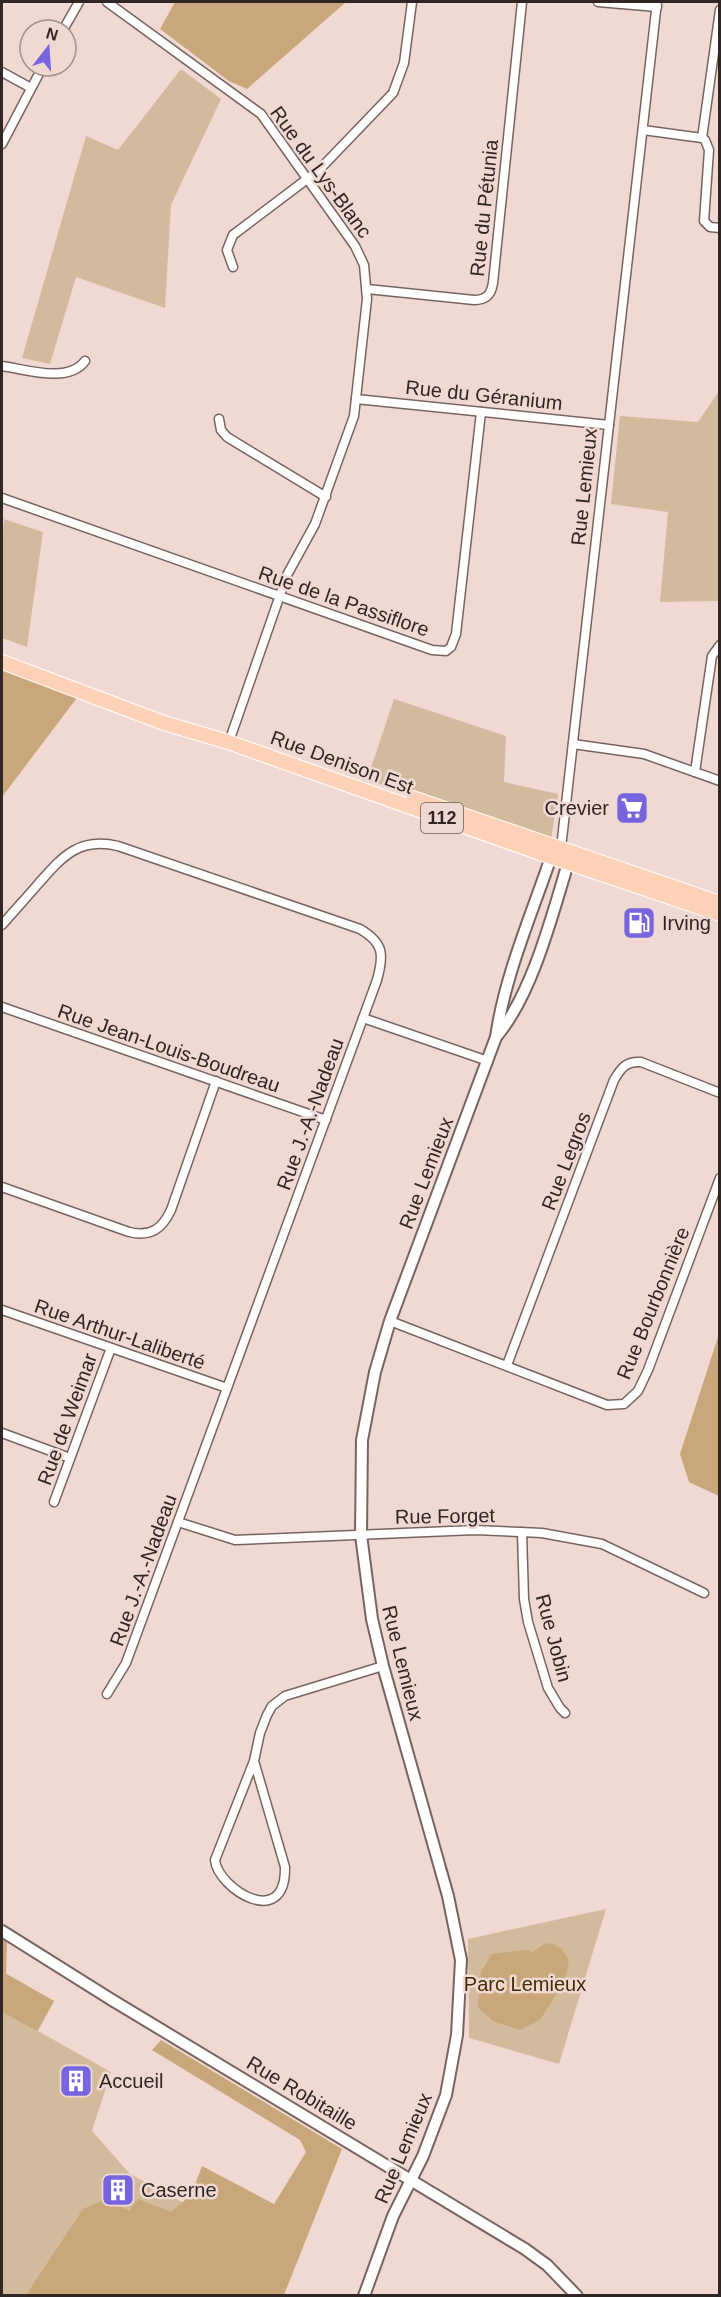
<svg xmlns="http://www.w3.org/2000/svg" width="721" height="2297" font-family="Arial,sans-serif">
  <rect width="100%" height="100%" fill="#f0d9d3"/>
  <!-- green -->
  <g fill="#d2bb9d">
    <path d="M 181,69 L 221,99 L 171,205 L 165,308 L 76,277 L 50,364 L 22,358 L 86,136 L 118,150 Z"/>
    <path d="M 719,391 L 719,601 L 660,602 L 668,512 L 611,504 L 620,416 L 698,422 Z"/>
    <path d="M 4,519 L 43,532 L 27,647 L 2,638 L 2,539 Z"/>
    <path d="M 394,699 L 506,736 L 504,782 L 558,794 L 551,840 L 367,780 Z"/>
    <path d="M 606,1909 L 559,2064 L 469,2038 L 468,1939 Z"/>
    <path d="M 2,1971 L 54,2001 L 38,2031 L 111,2072 L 92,2131 L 130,2174 L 278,2253 L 261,2295 L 2,2295 Z"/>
  </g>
  <!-- forest -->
  <g fill="#c9a77a">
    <path d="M 175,2 L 346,2 L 247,89 L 229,81 L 160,29 Z"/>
    <path d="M 2,668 L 79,695 L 2,797 Z"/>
    <path d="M 719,1334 L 720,1496 L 719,1496 L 689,1482 L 680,1454 Z"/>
    <path d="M 2,1939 L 7,1942 L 6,1974 L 54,2001 L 37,2031 L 2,2012 Z"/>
    <path d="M 550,1943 L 561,1948 L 566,1955 L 569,1963 L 564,1982 L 540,2020 L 520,2030 L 493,2021 L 478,2007 L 481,1972 L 492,1954 L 525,1950 L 533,1952 L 544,1944 Z"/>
    <path d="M 161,2040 L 342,2149 L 284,2295 L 26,2295 L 83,2209 L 106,2199 L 129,2211 L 138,2199 L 171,2212 L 191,2195 L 202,2166 L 274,2204 L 306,2152 L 300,2140 L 152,2050 Z"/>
  </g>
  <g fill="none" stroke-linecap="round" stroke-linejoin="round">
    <!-- minor casing -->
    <g stroke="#78645f" stroke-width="11">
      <g id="minor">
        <path d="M 107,2 L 261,114 L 355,246 L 364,265 L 367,299 L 354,416 L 315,524 L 287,575 L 231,736"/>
        <path d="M 598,2 L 657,7"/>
        <path d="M 63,30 L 79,2"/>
        <path d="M 2,72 L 31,88"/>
        <path d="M 643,130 L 702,138 L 705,140 L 709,150 L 704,221 L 710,227 L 720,228"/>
        <path d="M 702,138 L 720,10"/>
        <path d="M 2,144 L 43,66"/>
        <path d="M 233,267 L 227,250 L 233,235 L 319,170 L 393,93 L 404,63 L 412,2"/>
        <path d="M 367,289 L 474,300 C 486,300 491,295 493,283 L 522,2"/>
        <path d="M 2,366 C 25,369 68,384 85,361"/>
        <path d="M 356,399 L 609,425"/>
        <path d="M 219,419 L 221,430 L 227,437 L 326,497"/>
        <path d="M 2,498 L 432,650 L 446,651 L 451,647 L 456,634 L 481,412"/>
        <path d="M 573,744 L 644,754 L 720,781"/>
        <path d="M 695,772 L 712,656 L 720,645"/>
        <path d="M 561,848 L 657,2"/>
        <path d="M 2,925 C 14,911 27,897 39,883 C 63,856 79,837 118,846 L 360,929 C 384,943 384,955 377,980 L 126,1663 L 107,1694"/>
        <path d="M 2,1007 L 326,1120"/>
        <path d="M 363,1018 L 488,1061"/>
        <path d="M 2,1187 L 129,1232 C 151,1237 162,1229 171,1210 L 216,1081"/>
        <path d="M 2,1310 L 227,1388"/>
        <path d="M 390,1321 L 607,1405 L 624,1404 L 638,1391 L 648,1370 L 720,1178"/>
        <path d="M 507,1365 L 614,1080 C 621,1068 626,1061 641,1062 L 720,1093"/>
        <path d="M 2,1433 L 70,1458"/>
        <path d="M 54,1502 L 111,1348"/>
        <path d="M 178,1522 L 235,1540 L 475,1530 L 542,1533 L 602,1544 L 704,1593"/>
        <path d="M 522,1532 L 524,1599 L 528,1622 L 548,1688 L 560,1708 L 565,1713"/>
        <path d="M 254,1761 L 285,1867 C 286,1931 218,1889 215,1860 L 254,1761 L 260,1733 L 267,1715 L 272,1706 L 285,1696 L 383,1666"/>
      </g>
    </g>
    <!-- tertiary casing -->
    <g stroke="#78645f" stroke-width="14">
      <g id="tertiary">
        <path d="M 496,1037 C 532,995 552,916 568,863 L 565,856"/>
        <path d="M 2,1931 L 112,2000 L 525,2249 L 547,2265 L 577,2296"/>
        <path d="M 364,2296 L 393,2216 L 423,2156 L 446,2095 L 457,2035 L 461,1960 L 448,1896 L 383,1666 L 372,1619 L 361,1535 L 362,1440 L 375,1372 L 390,1321 L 496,1037 C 505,975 531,916 551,857 L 556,853"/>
      </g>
    </g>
    <!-- primary casing -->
    <g stroke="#fff" stroke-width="16">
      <g id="primary">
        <path d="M 2,662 L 164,723 L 228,742 L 551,857 L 720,914"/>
        <path d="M 413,798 L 720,903"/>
      </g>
    </g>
    <!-- minor -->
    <use href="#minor" stroke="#fff" stroke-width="8"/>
    <!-- tertiary -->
    <use href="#tertiary" stroke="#fff" stroke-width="10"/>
    <!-- primary -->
    <use href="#primary" stroke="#fdd1b5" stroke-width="14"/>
  </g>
  <!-- icons -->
  <defs>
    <g id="supermarket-square" transform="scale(1.725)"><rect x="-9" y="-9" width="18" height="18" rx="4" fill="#7765e0" stroke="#f0d9d3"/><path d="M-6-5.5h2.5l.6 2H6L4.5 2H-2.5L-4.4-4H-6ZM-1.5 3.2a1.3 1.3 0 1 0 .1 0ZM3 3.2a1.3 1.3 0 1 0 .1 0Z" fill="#fff"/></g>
    <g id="fuel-square" transform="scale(1.725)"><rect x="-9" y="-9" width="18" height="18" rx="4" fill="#7765e0" stroke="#f0d9d3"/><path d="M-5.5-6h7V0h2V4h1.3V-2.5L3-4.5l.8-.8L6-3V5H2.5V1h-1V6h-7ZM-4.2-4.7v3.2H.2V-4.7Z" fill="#fff"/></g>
    <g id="building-square" transform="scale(1.725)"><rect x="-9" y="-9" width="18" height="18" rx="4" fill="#7765e0" stroke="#f0d9d3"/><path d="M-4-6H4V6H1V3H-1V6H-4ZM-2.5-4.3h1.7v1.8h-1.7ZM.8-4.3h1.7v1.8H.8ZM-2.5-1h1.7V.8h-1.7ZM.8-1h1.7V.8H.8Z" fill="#fff"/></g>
  </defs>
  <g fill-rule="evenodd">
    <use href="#supermarket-square" x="632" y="808"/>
    <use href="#fuel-square" x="639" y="923"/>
    <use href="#building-square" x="76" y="2081"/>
    <use href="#building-square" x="118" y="2190"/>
  </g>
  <g text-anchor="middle" stroke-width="5" stroke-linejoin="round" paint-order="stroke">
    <!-- shield labels -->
    <rect fill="#f0d9d3" stroke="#6a5c59" stroke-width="1.5" x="421" y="803" width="42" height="30" rx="4.5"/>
    <g font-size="18" font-weight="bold" fill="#302725">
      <text x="442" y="824">112</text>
    </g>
    <!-- street labels -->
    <g font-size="20" fill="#302725" stroke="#f0d9d3">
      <text transform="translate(321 172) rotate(54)" y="7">Rue du Lys-Blanc</text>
      <text transform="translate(484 208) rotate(-84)" y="7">Rue du Pétunia</text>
      <text transform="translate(484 395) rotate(6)" y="7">Rue du Géranium</text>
      <text transform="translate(584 487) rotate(-84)" y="7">Rue Lemieux</text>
      <text transform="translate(344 601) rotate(19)" y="7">Rue de la Passiflore</text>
      <text transform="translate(342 762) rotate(20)" y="7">Rue Denison Est</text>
      <text transform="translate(169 1048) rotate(19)" y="7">Rue Jean-Louis-Boudreau</text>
      <text transform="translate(310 1114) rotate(-70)" y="7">Rue J.-A.-Nadeau</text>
      <text transform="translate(566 1161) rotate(-69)" y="7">Rue Legros</text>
      <text transform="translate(426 1173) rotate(-69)" y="7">Rue Lemieux</text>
      <text transform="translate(653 1303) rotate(-68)" y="7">Rue Bourbonnière</text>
      <text transform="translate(120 1334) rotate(19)" y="7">Rue Arthur-Laliberté</text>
      <text transform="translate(67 1419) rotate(-70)" y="7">Rue de Weimar</text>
      <text transform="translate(445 1516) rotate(-1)" y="7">Rue Forget</text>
      <text transform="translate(143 1570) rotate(-70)" y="7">Rue J.-A.-Nadeau</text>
      <text transform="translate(554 1638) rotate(75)" y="7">Rue Jobin</text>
      <text transform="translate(403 1663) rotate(76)" y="7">Rue Lemieux</text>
      <text transform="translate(302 2093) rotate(31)" y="7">Rue Robitaille</text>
      <text transform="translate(403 2148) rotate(-67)" y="7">Rue Lemieux</text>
    </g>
    <!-- poi labels -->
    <g font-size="20" fill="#302725" stroke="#f0d9d3" text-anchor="start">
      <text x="609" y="815" text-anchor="end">Crevier</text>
      <text x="662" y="930">Irving</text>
      <text x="99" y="2088">Accueil</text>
      <text x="141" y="2197">Caserne</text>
    </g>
    <!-- park labels -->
    <g font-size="20" fill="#432c05" stroke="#f0d9d3">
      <text x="525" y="1991">Parc Lemieux</text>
    </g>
  </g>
  <!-- border -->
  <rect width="721" height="2297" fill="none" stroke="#302725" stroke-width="6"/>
  <!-- north arrow -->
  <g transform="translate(48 48) rotate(17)"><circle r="28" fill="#f0d9d3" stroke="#a3928d" stroke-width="1.5"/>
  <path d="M0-4.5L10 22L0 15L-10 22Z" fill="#7765e0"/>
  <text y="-9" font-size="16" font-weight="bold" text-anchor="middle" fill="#302725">N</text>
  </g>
</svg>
